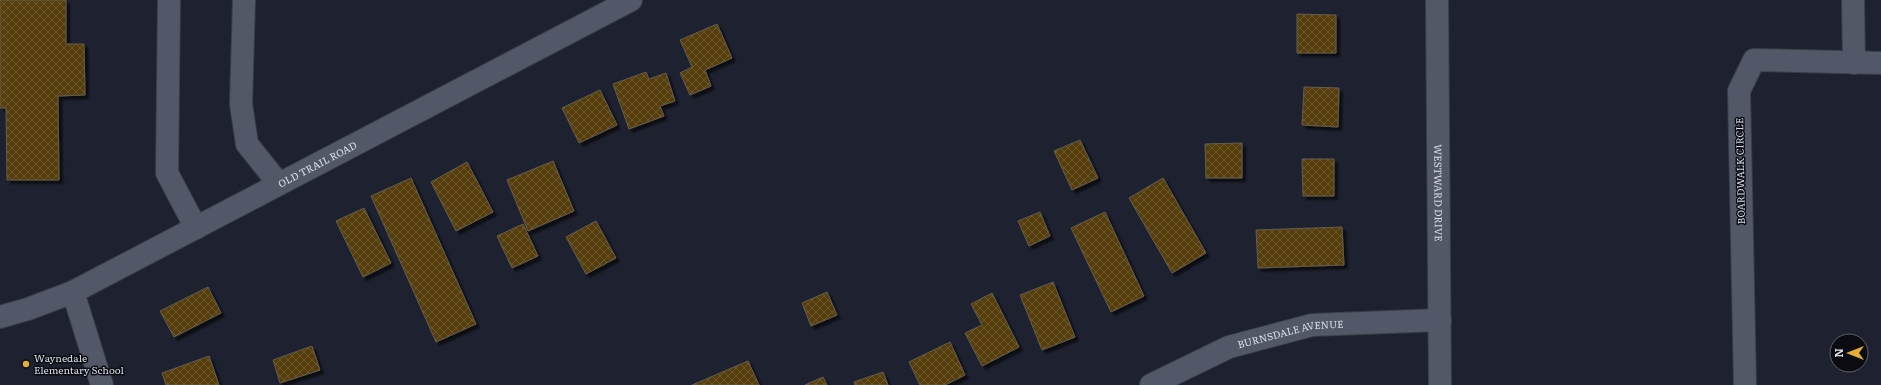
<svg xmlns="http://www.w3.org/2000/svg" width="1881" height="385" font-family="Literata,serif">
  <defs>
    <pattern id="building-cross-hatch" width="8" height="8" patternUnits="userSpaceOnUse"><rect width="8" height="8" fill="#553e08"/><path d="M0 0l8 8M0 8l8-8" fill="none" stroke="#6d592c"/></pattern>
    <filter id="shadow"><feDropShadow dx="3.5" dy="3.5" stdDeviation="1" flood-color="#0009"/></filter>
  </defs>
  <rect width="100%" height="100%" fill="#1e2230"/>
  <!-- building -->
  <g fill="url(#building-cross-hatch)" stroke="#655d4e" filter="url(#shadow)">
    <path d="M 0,0 L 66,0 L 66,44 L 84,44 L 85,95 L 58,96 L 59,180 L 7,180 L 6,108 L 0,108 Z"/>
    <path d="M 1297,14 L 1336,15 L 1336,53 L 1297,53 Z"/>
    <path d="M 717,24 L 732,58 L 705,70 L 711,86 L 690,95 L 680,73 L 692,67 L 680,40 Z"/>
    <path d="M 646,72 L 649,79 L 666,73 L 675,101 L 660,106 L 664,116 L 629,129 L 613,84 Z"/>
    <path d="M 1304,87 L 1339,88 L 1338,127 L 1302,125 Z"/>
    <path d="M 600,90 L 617,125 L 579,143 L 562,108 Z"/>
    <path d="M 1080,140 L 1098,178 L 1072,190 L 1054,151 Z"/>
    <path d="M 1242,143 L 1242,178 L 1206,178 L 1205,144 Z"/>
    <path d="M 1302,159 L 1334,159 L 1334,196 L 1303,196 Z"/>
    <path d="M 553,161 L 574,211 L 528,231 L 507,180 Z"/>
    <path d="M 467,162 L 493,212 L 456,231 L 431,182 Z"/>
    <path d="M 411,178 L 476,324 L 436,342 L 371,196 Z"/>
    <path d="M 1163,178 L 1206,253 L 1172,273 L 1129,198 Z"/>
    <path d="M 364,208 L 391,263 L 363,277 L 336,221 Z"/>
    <path d="M 1040,212 L 1050,236 L 1029,246 L 1018,221 Z"/>
    <path d="M 1105,212 L 1144,296 L 1111,312 L 1071,228 Z"/>
    <path d="M 596,221 L 616,258 L 586,274 L 566,237 Z"/>
    <path d="M 523,224 L 538,256 L 512,268 L 497,236 Z"/>
    <path d="M 1342,227 L 1344,265 L 1258,268 L 1256,230 Z"/>
    <path d="M 1053,282 L 1075,337 L 1042,350 L 1020,295 Z"/>
    <path d="M 208,287 L 221,313 L 174,337 L 160,311 Z"/>
    <path d="M 827,292 L 837,315 L 811,326 L 802,303 Z"/>
    <path d="M 992,293 L 1019,347 L 982,366 L 965,333 L 982,325 L 971,304 Z"/>
    <path d="M 950,342 L 965,375 L 945,385 L 920,385 L 909,362 Z"/>
    <path d="M 312,346 L 320,370 L 280,383 L 273,360 Z"/>
    <path d="M 209,356 L 219,385 L 166,385 L 162,373 Z"/>
    <path d="M 748,361 L 759,385 L 692,385 Z"/>
    <path d="M 883,372 L 888,385 L 855,385 L 854,382 Z"/>
    <path d="M 823,377 L 827,385 L 805,385 Z"/>
  </g>
  <g fill="none" stroke-linecap="round" stroke-linejoin="round">
    <!-- minor casing -->
    <g stroke="#3b3e49" stroke-width="24">
      <g id="minor">
        <path d="M 169,0 L 167,173 L 196,228"/>
        <path d="M 244,0 L 241,104 L 247,144 L 279,184"/>
        <path id="s1" d="M 1437,0 L 1440,385"/>
        <path d="M 1853,0 L 1854,63"/>
        <path d="M 73,292 L 102,385"/>
        <path id="s2" d="M 0,317 L 28,309 L 73,292 L 631,0"/>
        <path id="s3" d="M 1151,385 L 1229,347 L 1312,325 L 1440,320"/>
        <path d="M 1745,385 L 1739,91 L 1754,60 L 1881,63"/>
      </g>
    </g>
    <!-- minor -->
    <use href="#minor" stroke="#535868" stroke-width="22"/>
  </g>
  <!-- markers -->
  <circle fill="#e2ae34" stroke="#0a0c12" stroke-width="1.5" cx="26" cy="364" r="4"/>
  <g text-anchor="middle" stroke-width="3" stroke-linejoin="round" paint-order="stroke">
    <!-- street labels -->
    <g font-size="10" fill="#dbdfe8" stroke="#0a0c12">
      <text dy="4" stroke="none"><textPath href="#s2" startOffset="353">OLD TRAIL ROAD</textPath></text>
      <text transform="translate(1740 171) rotate(-91)" y="4">BOARDWALK CIRCLE</text>
      <text dy="4" stroke="none"><textPath href="#s1" startOffset="193">WESTWARD DRIVE</textPath></text>
      <text dy="4" stroke="none"><textPath href="#s3" startOffset="150">BURNSDALE AVENUE</textPath></text>
    </g>
    <!-- poi labels -->
    <g font-size="10" fill="#dbdfe8" stroke="#0a0c12" text-anchor="start">
      <text x="34" y="362">Waynedale<tspan x="34" dy="12">Elementary School</tspan></text>
    </g>
  </g>
  <!-- north arrow -->
  <g transform="translate(1849 353) rotate(270)"><circle r="19" fill="#0a0c12" stroke="#5e6068"/>
  <path d="M0-3L7 15L0 10L-7 15Z" fill="#e2ae34"/>
  <text y="-6" font-size="11" font-weight="bold" text-anchor="middle" fill="#dbdfe8">N</text>
  </g>
</svg>
